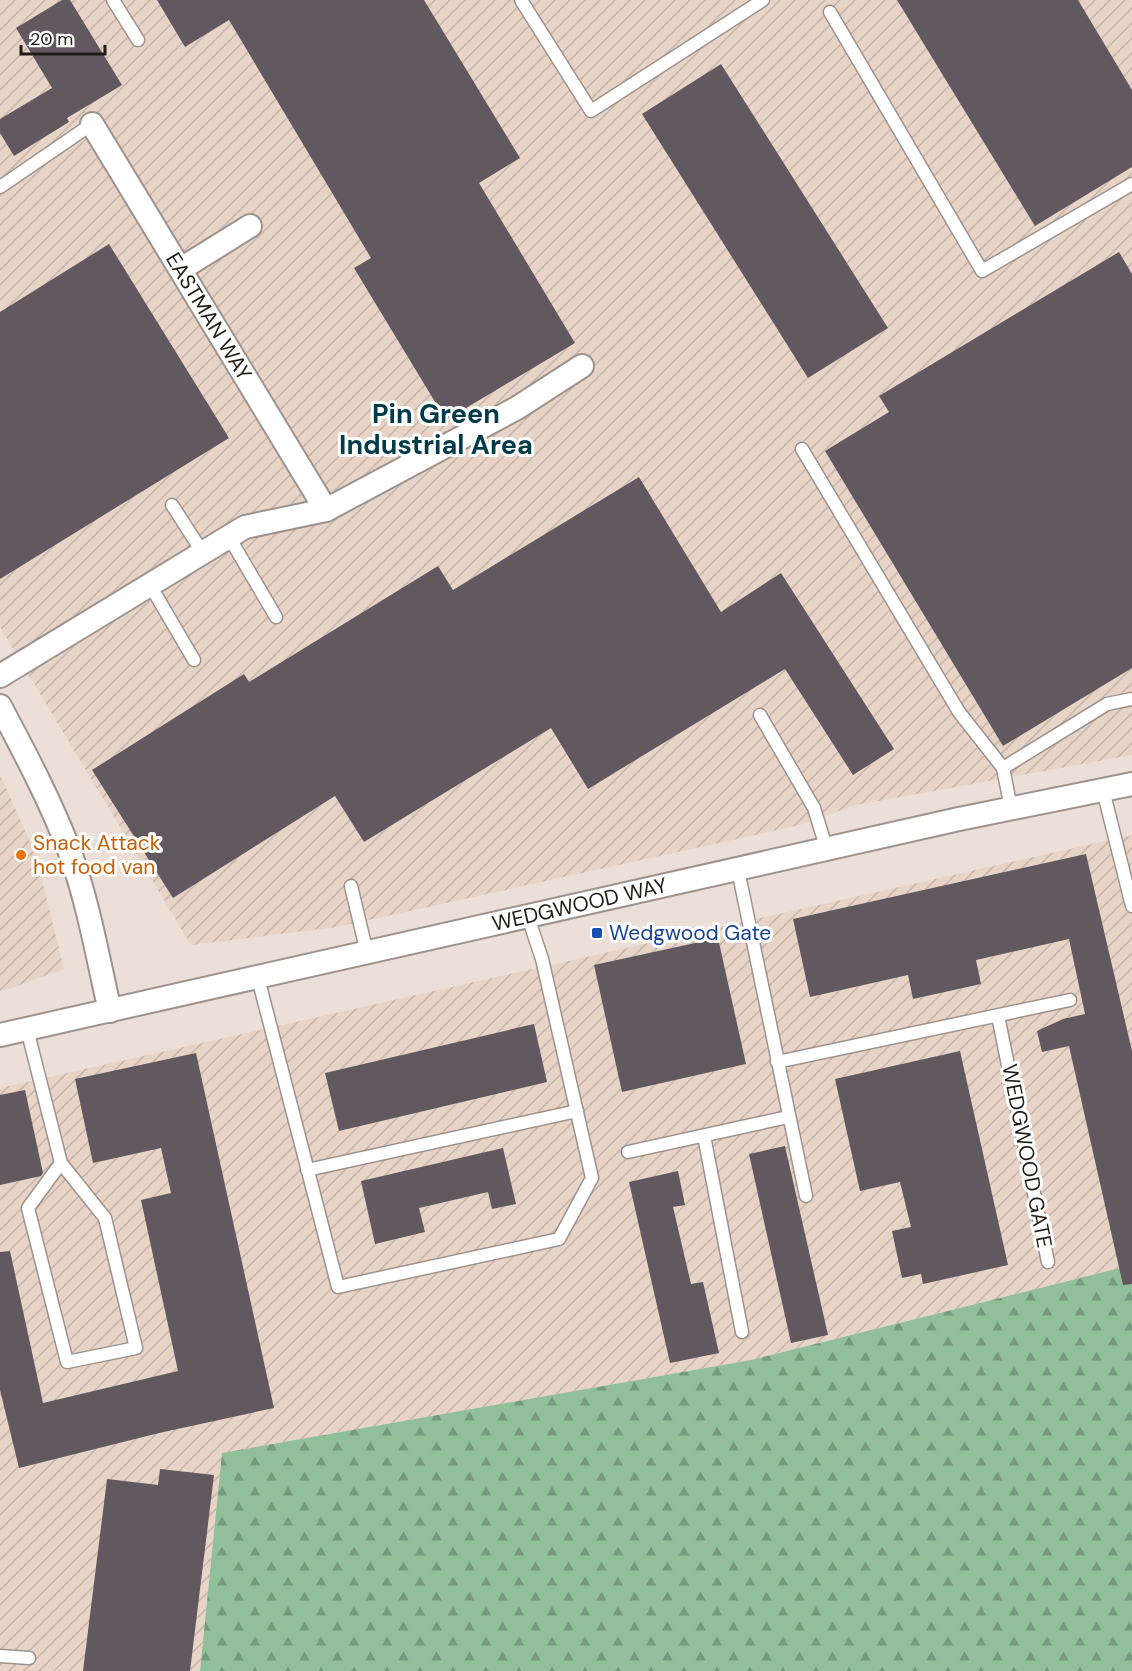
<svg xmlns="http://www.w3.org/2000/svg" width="1132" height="1671" font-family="'DM Sans',sans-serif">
  <defs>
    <pattern id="industrial-furrows" width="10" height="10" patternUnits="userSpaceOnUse" patternTransform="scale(1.5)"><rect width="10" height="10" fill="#e7d4c7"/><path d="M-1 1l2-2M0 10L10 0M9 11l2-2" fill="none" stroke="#c6b5aa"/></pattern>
    <pattern id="forest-firs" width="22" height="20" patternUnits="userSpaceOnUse" patternTransform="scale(1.5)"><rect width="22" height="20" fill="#91bf9a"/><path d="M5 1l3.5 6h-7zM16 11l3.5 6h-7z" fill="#769a7d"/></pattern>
  </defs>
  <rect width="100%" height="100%" fill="#ebdfd7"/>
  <!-- industrial -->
  <g fill="url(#industrial-furrows)">
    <path d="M 0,0 L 1132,0 L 1132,755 L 856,805 L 800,825 L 337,927 L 191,945 L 0,627 Z"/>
    <path d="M 0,775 L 36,855 L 64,969 L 0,992 Z"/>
    <path d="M 1132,835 L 1132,1265 L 751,1360 L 222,1453 L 200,1671 L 0,1671 L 0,1088 Z"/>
  </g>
  <!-- forest -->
  <path fill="url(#forest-firs)" d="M 1132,1265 L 1132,1671 L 200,1671 L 222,1453 L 751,1360 Z"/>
  <!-- building -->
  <g fill="#625960">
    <path d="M 62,0 L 70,0 L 122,85 L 67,118 L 69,122 L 14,156 L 0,133 L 0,119 L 52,88 L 16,28 Z"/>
    <path d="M 157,0 L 424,0 L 520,158 L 479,183 L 575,343 L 446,420 L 354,268 L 371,258 L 229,20 L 185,47 Z"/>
    <path d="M 897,0 L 1078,0 L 1132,90 L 1132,167 L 1035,226 Z"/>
    <path d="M 721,64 L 888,328 L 808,378 L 642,114 Z"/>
    <path d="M 109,244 L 229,438 L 0,579 L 0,312 Z"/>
    <path d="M 1119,252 L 1132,274 L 1132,668 L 1003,746 L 825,451 L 889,412 L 879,396 Z"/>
    <path d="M 639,477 L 721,612 L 781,573 L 894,749 L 853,775 L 785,669 L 588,789 L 551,728 L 364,842 L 335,796 L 173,898 L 92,770 L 244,674 L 249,682 L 438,566 L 453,590 Z"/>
    <path d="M 1086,854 L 1132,1051 L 1132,1284 L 1123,1285 L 1069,1046 L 1042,1052 L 1037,1031 L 1063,1019 L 1085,1014 L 1069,939 L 976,960 L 981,984 L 913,999 L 908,975 L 810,997 L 793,919 Z"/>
    <path d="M 718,938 L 746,1064 L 622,1092 L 594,965 Z"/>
    <path d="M 534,1024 L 547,1082 L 339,1131 L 325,1073 Z"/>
    <path d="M 960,1051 L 1008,1265 L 923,1284 L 921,1274 L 902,1278 L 892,1231 L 911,1227 L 900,1182 L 860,1191 L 835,1079 Z"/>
    <path d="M 196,1053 L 274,1408 L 159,1433 L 19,1468 L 0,1390 L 0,1252 L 10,1251 L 43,1403 L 178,1371 L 141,1200 L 171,1193 L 161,1148 L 93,1163 L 75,1079 Z"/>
    <path d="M 25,1090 L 43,1173 L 41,1176 L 0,1185 L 0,1095 Z"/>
    <path d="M 785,1146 L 828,1335 L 791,1343 L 749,1154 Z"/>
    <path d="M 503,1148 L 516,1204 L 492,1209 L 488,1192 L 419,1208 L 425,1232 L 375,1244 L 361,1181 Z"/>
    <path d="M 678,1171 L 685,1205 L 673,1207 L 691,1284 L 703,1282 L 719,1353 L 670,1363 L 629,1182 Z"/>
    <path d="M 160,1469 L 214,1475 L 190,1671 L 83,1671 L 107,1479 L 158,1485 Z"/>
  </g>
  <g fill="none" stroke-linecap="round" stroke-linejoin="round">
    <!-- lane casing -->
    <g stroke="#9e938c" stroke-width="15">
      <g id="lane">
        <path d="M 113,0 L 138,40"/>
        <path d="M 521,0 L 591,111 L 763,0"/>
        <path d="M 830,12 L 982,271 L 1132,184"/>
        <path d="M 0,187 L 92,124"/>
        <path d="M 802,449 L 959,712 L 1003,768 L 1011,808"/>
        <path d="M 172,505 L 203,553"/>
        <path d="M 229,537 L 276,617"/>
        <path d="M 150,585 L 194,660"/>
        <path d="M 760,715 L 814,808 L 827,850"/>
        <path d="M 1003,768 L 1107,704 L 1132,699"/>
        <path d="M 1103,790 L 1132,906"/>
        <path d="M 738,870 L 806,1196"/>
        <path d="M 351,886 L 367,953"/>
        <path d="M 258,978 L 338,1287 L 559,1239 L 592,1178 L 542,959 L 528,917"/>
        <path d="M 998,1016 L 1048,1262"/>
        <path d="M 27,1029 L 61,1163 L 105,1218 L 136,1348 L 67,1362 L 28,1208 L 61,1163"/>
        <path d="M 777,1062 L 1070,1000"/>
        <path d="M 704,1136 L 742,1332"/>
        <path d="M 628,1152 L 788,1117"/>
        <path d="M 307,1170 L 577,1111"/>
        <path d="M 0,1656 L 29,1658"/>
      </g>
    </g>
    <!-- street casing -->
    <g stroke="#9e938c" stroke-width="26">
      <g id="street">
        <path id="s1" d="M 92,124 L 326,510"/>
        <path d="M 181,269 L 250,226"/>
        <path d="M 0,676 L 245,527 L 326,510 L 517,408 L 582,366"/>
        <path d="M 0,706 C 26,755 52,804 71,855 C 89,906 98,959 110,1011"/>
        <path id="s2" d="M 0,1035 L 959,819 L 1132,784"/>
      </g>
    </g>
    <!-- lane -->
    <use href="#lane" stroke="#fff" stroke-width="12"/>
    <!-- street -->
    <use href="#street" stroke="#fff" stroke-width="22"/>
  </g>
  <!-- markers -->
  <circle fill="#e8710a" stroke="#fff" stroke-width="2" cx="21" cy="855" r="6"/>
  <rect fill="#1a4fb4" stroke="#fff" stroke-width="2" x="591" y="927" width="12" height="12" rx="3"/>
  <g text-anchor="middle" stroke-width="6" stroke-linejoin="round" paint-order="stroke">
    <!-- street labels -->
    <g font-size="21" fill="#1f1b18" stroke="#fff">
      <text dy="7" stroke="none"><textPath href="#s1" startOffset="225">EASTMAN WAY</textPath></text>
      <text dy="7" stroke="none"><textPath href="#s2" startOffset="594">WEDGWOOD WAY</textPath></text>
      <text transform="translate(1027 1156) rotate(79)" y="7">WEDGWOOD GATE</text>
    </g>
    <!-- food labels -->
    <g font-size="21" fill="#c56008" stroke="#fff" text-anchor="start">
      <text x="33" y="850">Snack Attack<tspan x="33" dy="24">hot food van</tspan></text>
    </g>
    <!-- transit labels -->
    <g font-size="21" fill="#164399" stroke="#fff" text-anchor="start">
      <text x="609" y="940">Wedgwood Gate</text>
    </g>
    <!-- district labels -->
    <g font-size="27" font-weight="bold" fill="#003b4a" stroke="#fff">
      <text x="436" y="423">Pin Green<tspan x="436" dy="31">Industrial Area</tspan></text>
    </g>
  </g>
  <!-- scale -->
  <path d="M21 45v9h84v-9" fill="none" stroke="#1f1b18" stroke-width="3"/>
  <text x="30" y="45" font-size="18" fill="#1f1b18" stroke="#ffffff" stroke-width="4.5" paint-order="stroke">20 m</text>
</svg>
